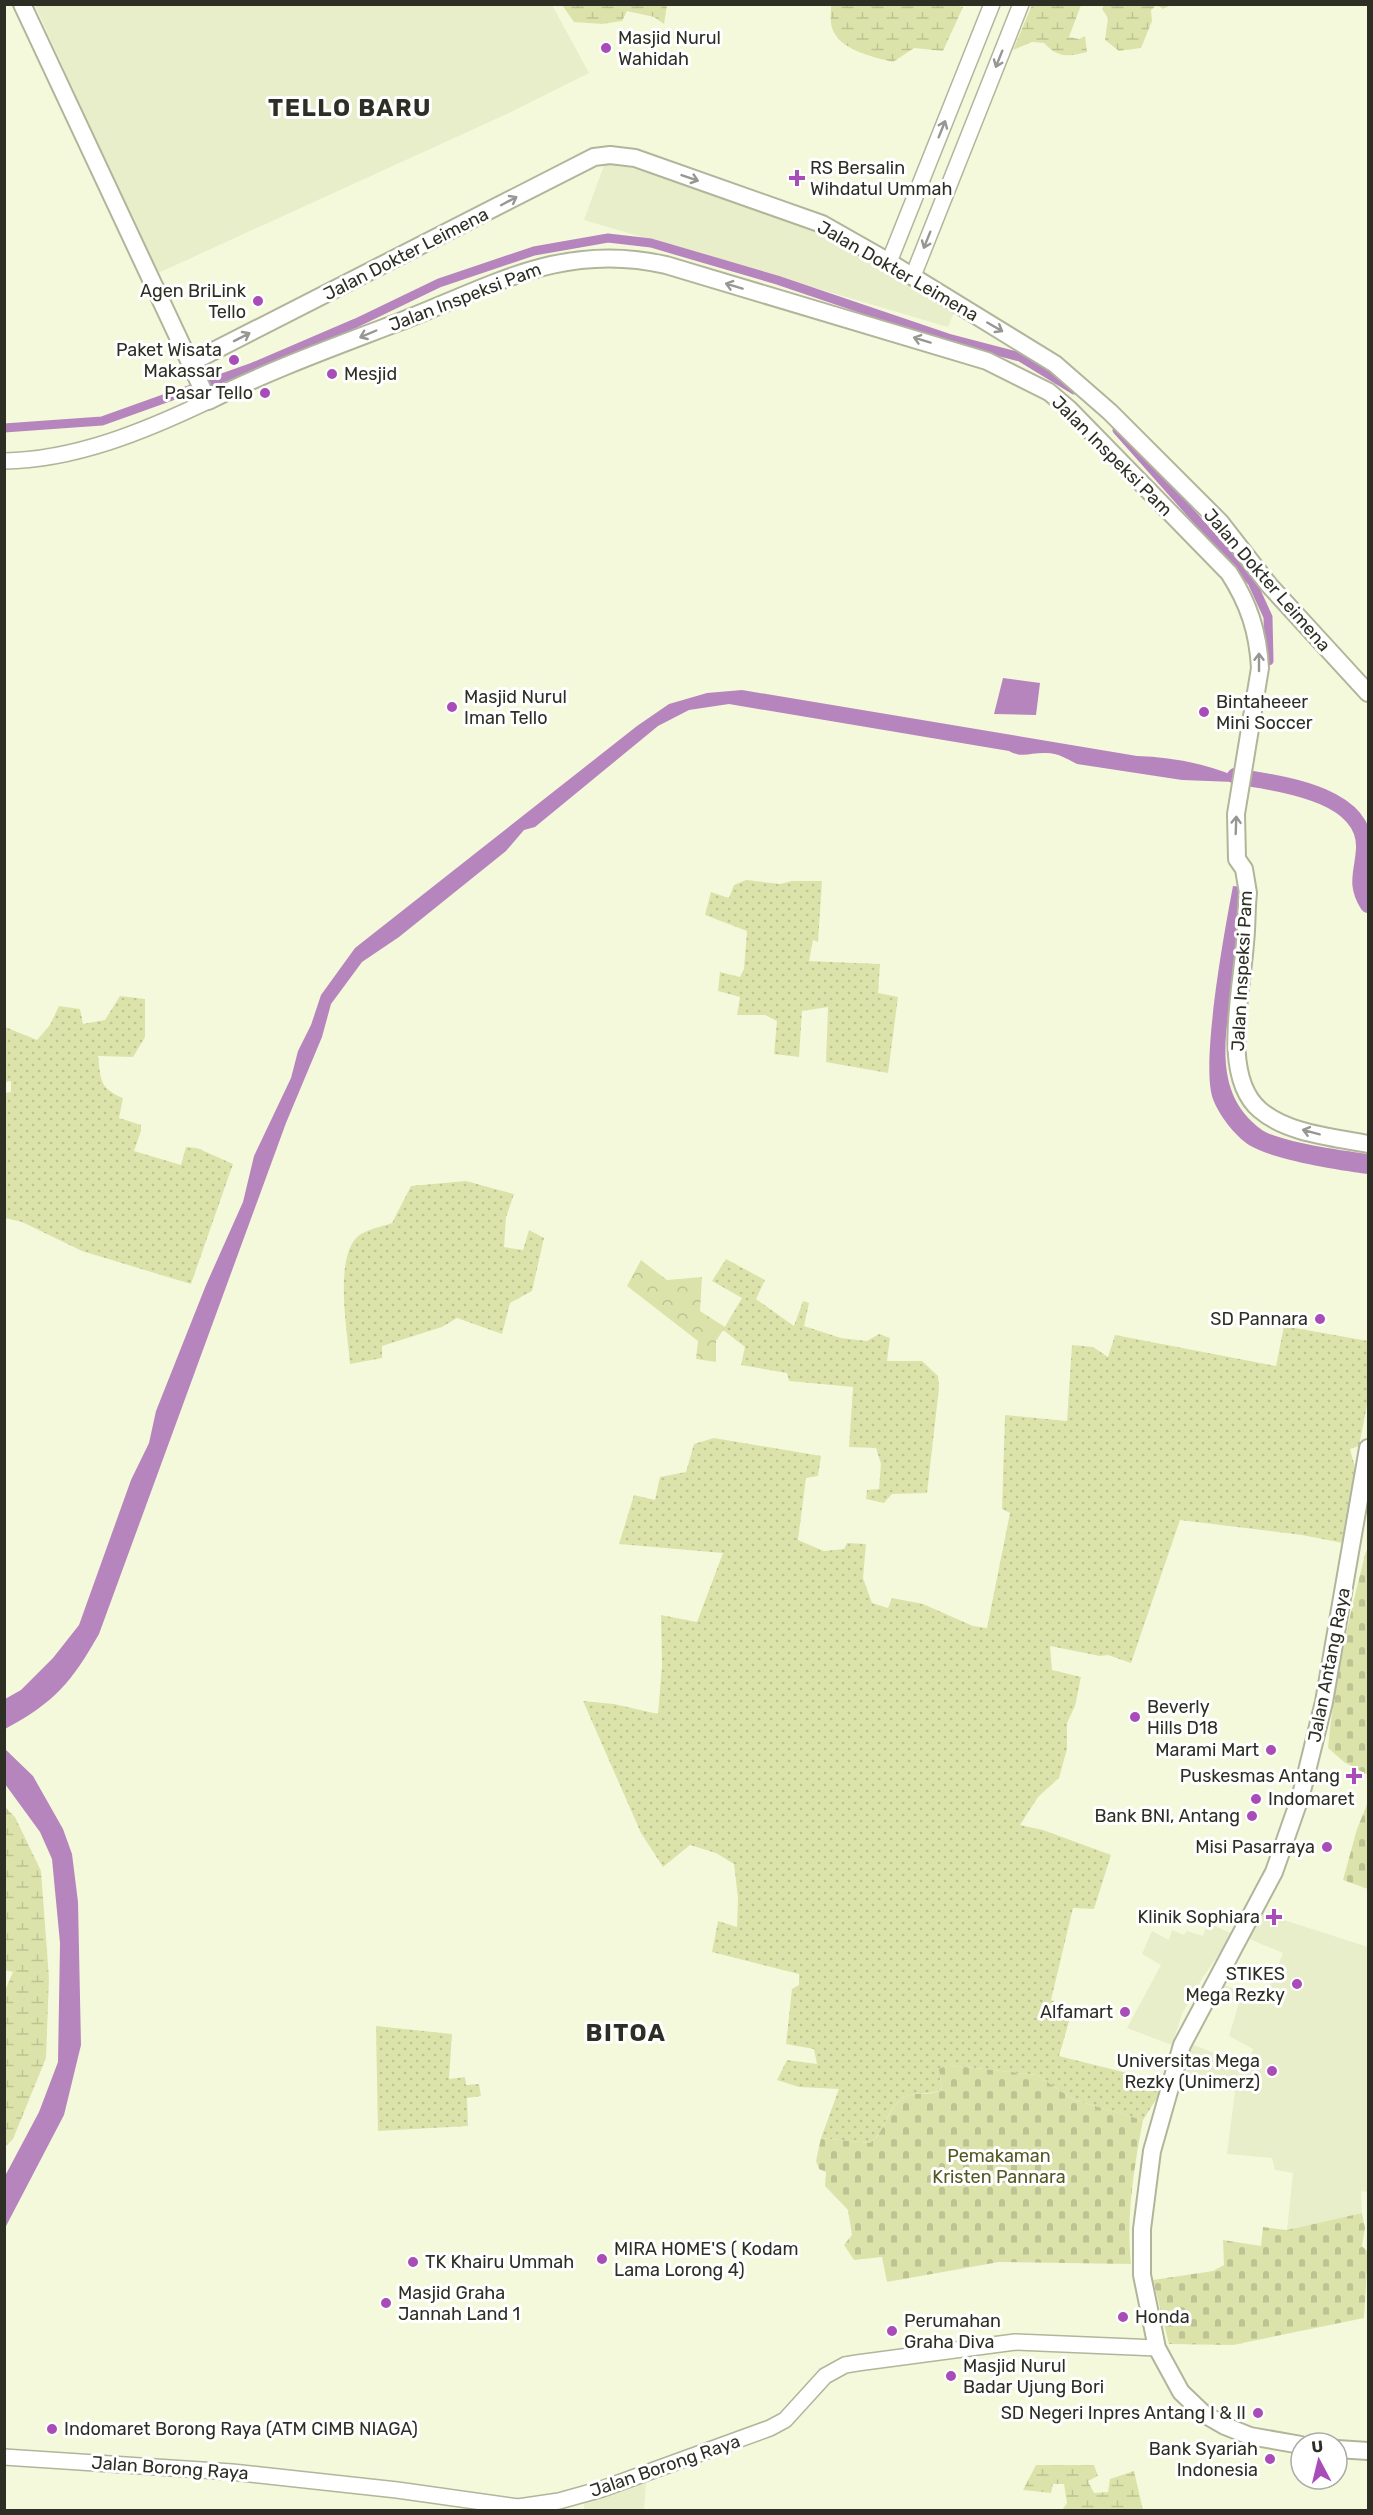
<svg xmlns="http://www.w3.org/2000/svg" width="1373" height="2515" font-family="Rubik,sans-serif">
  <defs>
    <pattern id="green-dots" width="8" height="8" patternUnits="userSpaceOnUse" patternTransform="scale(1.5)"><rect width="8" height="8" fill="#dce3aa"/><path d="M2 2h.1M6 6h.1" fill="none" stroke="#bdc392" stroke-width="1.8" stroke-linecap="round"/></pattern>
    <pattern id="forest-crowns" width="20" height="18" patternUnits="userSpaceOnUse" patternTransform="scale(1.5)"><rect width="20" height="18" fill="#dce3aa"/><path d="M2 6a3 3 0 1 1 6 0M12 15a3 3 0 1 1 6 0" fill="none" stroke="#bdc392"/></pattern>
    <pattern id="wetland-marsh" width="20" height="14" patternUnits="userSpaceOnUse" patternTransform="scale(1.5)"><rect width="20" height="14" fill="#dce3aa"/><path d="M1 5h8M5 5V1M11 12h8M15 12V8" fill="none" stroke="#bdc392"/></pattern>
    <pattern id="cemetery-stones" width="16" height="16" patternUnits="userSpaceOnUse" patternTransform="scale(1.5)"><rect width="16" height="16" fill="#dce3aa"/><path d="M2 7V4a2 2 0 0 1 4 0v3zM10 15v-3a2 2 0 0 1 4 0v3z" fill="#bdc392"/></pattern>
  </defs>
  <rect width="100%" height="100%" fill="#f5f9dc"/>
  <!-- built -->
  <g fill="#e8edca">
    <path d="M 35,5 L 552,5 L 589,73 L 511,112 L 156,274 Z"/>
    <path d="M 606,160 L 785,216 L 956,308 L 948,327 L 584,220 Z"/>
    <path d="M 1259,1912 L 1368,1947 L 1368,2192 L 1361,2191 L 1362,2213 L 1287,2230 L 1293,2173 L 1275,2170 L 1272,2158 L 1227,2154 L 1235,2092 L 1175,2076 L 1186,2042 L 1248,2066 L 1253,2049 L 1229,2036 L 1239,2003 L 1220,1994 L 1222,1984 L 1264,2001 L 1283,1953 L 1247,1938 Z"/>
    <path d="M 1208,1923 L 1233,1934 L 1203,1977 L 1182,2014 L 1172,2045 L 1127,2028 L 1161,1965 L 1142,1954 L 1152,1931 L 1169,1940 L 1172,1930 L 1184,1935 L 1187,1931 L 1203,1936 Z"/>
    <path d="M 646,2482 L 644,2510 L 584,2510 L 584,2500 Z"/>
  </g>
  <!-- green -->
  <g fill="url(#green-dots)">
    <path d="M 746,880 L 780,884 L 792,881 L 822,881 L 818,942 L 813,940 L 809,961 L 880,964 L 878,993 L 898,997 L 888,1073 L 826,1062 L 828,1007 L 802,1011 L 799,1057 L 774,1054 L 777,1021 L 765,1015 L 737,1015 L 740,997 L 718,991 L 720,972 L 740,977 L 744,969 L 747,931 L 705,915 L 711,892 L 729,898 L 734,885 Z"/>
    <path d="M 120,996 L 145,999 L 145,1037 L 133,1057 L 98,1056 C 101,1080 99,1088 123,1098 L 119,1118 L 141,1125 L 141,1131 L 134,1151 L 181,1165 L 186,1147 L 197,1148 L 233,1164 L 191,1284 L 82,1251 L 22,1222 L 5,1218 L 5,1093 L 11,1092 L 11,1081 L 5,1082 L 5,1027 L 37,1040 L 50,1025 L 59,1006 L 80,1009 L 83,1024 L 105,1020 Z"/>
    <path d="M 466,1181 L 514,1194 L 506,1217 L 504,1247 L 523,1250 L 529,1230 L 544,1238 L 532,1291 L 510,1303 L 502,1334 L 457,1318 L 442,1327 L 382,1346 L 382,1358 L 350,1364 C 348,1334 332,1252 361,1234 C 370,1229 383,1226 392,1223 L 411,1186 Z"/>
    <path d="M 726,1259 L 765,1280 L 756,1299 L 794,1326 L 803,1301 L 809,1303 L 804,1326 L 841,1338 L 867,1341 L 879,1334 L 890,1338 L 887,1361 L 922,1361 L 938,1376 L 939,1388 L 927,1493 L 892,1494 L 884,1503 L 866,1499 L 867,1490 L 879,1489 L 881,1464 L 876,1448 L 849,1447 L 853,1387 L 789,1381 L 787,1373 L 741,1365 L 745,1347 L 723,1330 L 742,1298 L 712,1281 Z"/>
    <path d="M 1284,1326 L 1368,1341 L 1368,1400 L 1359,1446 L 1350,1449 L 1356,1471 L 1348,1544 L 1302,1535 L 1180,1520 L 1131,1663 L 1108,1655 L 1100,1656 L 1050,1646 L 1052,1670 L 1081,1677 L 1075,1706 L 1067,1723 L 1067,1749 L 1059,1778 L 1038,1797 L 1020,1825 L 1043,1830 L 1111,1855 L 1094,1909 L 1073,1908 L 1051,2000 L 1072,2011 L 1059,2056 L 1127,2073 L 1164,2087 L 1143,2120 L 1074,2100 L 1037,2075 L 948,2065 L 940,2077 L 942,2089 C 931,2096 916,2091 904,2097 C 887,2107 887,2129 870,2143 L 821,2138 L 839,2089 L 799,2087 L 777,2080 L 787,2060 L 817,2064 L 814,2049 L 786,2044 L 792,1989 L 799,1985 L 799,1974 L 712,1952 L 718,1921 L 737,1927 L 738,1898 L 734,1864 L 716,1853 L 690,1845 L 663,1867 L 641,1833 L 583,1701 L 614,1704 L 658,1714 L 662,1666 L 661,1615 L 697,1622 L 723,1553 L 619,1544 L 634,1495 L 655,1500 L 660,1477 L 686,1472 L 694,1444 L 714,1438 L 821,1456 L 818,1476 L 806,1478 L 798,1540 L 824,1551 L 844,1549 L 847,1543 L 866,1544 L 863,1578 L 872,1603 L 888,1608 L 892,1598 L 923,1604 L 973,1626 L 987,1628 L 1010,1513 L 1002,1509 L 1005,1415 L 1067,1421 L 1072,1345 L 1093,1347 L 1108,1357 L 1115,1335 L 1276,1366 Z"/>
    <path d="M 376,2026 L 452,2034 L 449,2079 L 465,2077 L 466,2085 L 479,2084 L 481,2096 L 467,2098 L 468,2126 L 378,2131 Z"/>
  </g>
  <!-- forest -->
  <path fill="url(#forest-crowns)" d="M 641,1260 L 667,1280 L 702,1277 L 700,1311 L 725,1327 L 716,1341 L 716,1362 L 696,1359 L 698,1341 L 627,1286 Z"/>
  <!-- wetland -->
  <g fill="url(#wetland-marsh)">
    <path d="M 562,5 L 667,5 L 664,24 L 654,17 L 627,11 L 622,21 L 602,24 L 574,22 Z"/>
    <path d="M 953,5 L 963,7 L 943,51 L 914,48 L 893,62 C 873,57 839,50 832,28 C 830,21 831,12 831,5 Z"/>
    <path d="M 1032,5 L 1081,5 L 1069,37 L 1079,39 L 1085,36 L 1087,52 C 1068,57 1058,58 1044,43 L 1032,42 L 1013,50 Z"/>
    <path d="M 1104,5 L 1104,4 L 1171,5 L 1163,9 L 1157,5 L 1151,10 L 1152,21 L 1141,48 L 1119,51 L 1105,40 L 1108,18 L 1102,9 Z"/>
    <path d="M 5,1807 L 15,1817 L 41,1871 L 49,1978 L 46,2058 L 13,2139 L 5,2147 L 4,1993 L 13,1972 L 4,1970 Z"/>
    <path d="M 1036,2465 L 1094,2465 L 1098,2476 L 1088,2481 L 1094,2493 L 1108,2492 L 1110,2479 L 1134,2471 L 1143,2510 L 1062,2510 L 1067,2503 L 1064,2484 L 1053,2484 L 1051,2493 L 1023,2490 Z"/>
  </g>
  <!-- cemetery -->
  <g fill="url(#cemetery-stones)">
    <path d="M 1366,1551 L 1368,1552 L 1368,1775 L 1344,1762 L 1328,1748 C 1334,1681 1349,1617 1366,1551 Z"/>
    <path d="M 1368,1802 L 1368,1889 L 1343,1880 L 1357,1829 Z"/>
    <path d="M 948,2065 L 1037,2075 L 1074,2100 L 1143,2120 C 1134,2168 1126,2215 1131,2264 L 999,2262 L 887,2282 L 882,2257 L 854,2260 L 844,2245 L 852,2235 L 848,2210 L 825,2186 L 826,2172 L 819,2169 L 816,2161 L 821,2138 L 870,2143 C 887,2130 887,2107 904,2097 C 916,2091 931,2097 942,2089 L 939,2069 Z"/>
    <path d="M 1362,2213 L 1365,2228 L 1362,2246 L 1368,2252 L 1364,2318 L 1233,2345 L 1169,2344 L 1153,2280 L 1213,2271 L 1224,2265 L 1223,2240 L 1261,2246 L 1263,2227 L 1287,2230 Z"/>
  </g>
  <!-- water -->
  <g fill="#b685be">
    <path d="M 1003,678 L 1040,683 L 1036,715 L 994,714 Z"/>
    <path d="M 742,690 L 1137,756 C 1170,757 1204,763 1235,776 L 1234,782 L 1182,780 L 1077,764 C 1066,758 1056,752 1044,753 C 1030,753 1021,758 1009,751 L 729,704 L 689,710 L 658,726 L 535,827 L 524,830 L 506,851 L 399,937 L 362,962 L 331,1004 L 322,1037 L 286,1123 L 99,1634 C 71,1683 55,1702 5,1729 L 5,1699 L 21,1690 L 53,1658 L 79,1625 L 131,1480 L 149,1443 L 156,1411 L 206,1285 L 243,1202 L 254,1156 L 291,1078 L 298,1051 L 311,1025 L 321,995 L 355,948 L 637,726 L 669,704 L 707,693 Z"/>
    <path d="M 1233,886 L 1242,887 C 1241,920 1236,954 1232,987 C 1225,1038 1213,1095 1262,1130 C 1280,1142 1345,1151 1368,1154 L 1368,1174 C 1339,1170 1273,1160 1249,1145 C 1234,1135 1219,1115 1213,1099 C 1200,1064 1225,928 1233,886 Z"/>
    <path d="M 5,1749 L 33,1776 L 63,1829 L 72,1854 L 78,1902 L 81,2045 L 64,2115 L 5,2228 L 5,2176 L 39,2112 L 58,2062 L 60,1943 L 52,1859 L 40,1832 L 5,1784 Z"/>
  </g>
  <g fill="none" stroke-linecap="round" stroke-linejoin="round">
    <!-- canal -->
    <g stroke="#b685be" stroke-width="9">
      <path d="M 4,428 L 102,421 L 253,367 L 356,323 L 439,283 L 534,251 L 608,238 L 651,243 L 777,280 L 948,338 L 1020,357 L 1074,390"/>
      <path d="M 1117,430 L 1252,582 L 1268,617 L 1269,661"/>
    </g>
    <!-- river -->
    <path stroke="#b685be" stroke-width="16" d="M 1235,776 C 1274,783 1366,792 1364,848 C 1363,872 1354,883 1368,905"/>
    <!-- secondary casing -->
    <g stroke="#b1b59a" stroke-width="18">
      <g id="secondary">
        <path d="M 889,262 L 992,4"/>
        <path d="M 913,276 L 1021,4"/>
        <path d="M 4,461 C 75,460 145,431 208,401"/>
        <path d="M 4,2457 L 232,2472 L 397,2490 L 518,2507 L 559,2501 L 602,2489 L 770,2428 L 785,2420 L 825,2376 L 845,2365 L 857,2363 L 1015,2342 L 1157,2348"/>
      </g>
    </g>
    <!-- primary casing -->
    <g stroke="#b1b59a" stroke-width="20">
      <g id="primary">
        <path d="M 22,4 L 208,401 C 270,370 334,347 399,322 C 492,286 563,241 666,265 L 987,361 L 1049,392 L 1069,409 L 1229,573 C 1249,604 1258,632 1260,668 L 1236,814 L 1237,859 L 1244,869 L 1248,893 C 1246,910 1247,927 1245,943 C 1242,990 1220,1076 1260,1110 C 1288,1134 1334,1137 1368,1144"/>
        <path d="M 190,363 L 594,157 L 610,155 L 635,158 L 822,224 L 889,262 L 1055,364 L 1110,412 L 1220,522 L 1269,585 L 1368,693"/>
        <path d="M 1301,2445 L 1250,2436 L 1225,2426 L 1204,2414 L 1181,2392 L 1157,2348 L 1142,2275 L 1142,2229 L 1152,2151 L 1182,2045 L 1274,1872 L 1301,1795 L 1324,1702 L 1368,1448"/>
        <path d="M 1337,2449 L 1368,2451"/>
      </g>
    </g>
    <!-- secondary -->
    <use href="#secondary" stroke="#fff" stroke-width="15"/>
    <!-- primary -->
    <use href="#primary" stroke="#fff" stroke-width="16"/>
  </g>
  <!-- one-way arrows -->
  <defs><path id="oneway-shaft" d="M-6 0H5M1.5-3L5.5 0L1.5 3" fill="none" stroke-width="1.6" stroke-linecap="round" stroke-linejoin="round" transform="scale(1.5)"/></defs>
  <g stroke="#969792">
    <use href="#oneway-shaft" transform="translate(999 59) rotate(112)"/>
    <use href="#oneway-shaft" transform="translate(942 129) rotate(-68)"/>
    <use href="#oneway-shaft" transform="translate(690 178) rotate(19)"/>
    <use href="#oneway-shaft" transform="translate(509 201) rotate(-28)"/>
    <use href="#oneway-shaft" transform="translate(927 240) rotate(112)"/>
    <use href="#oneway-shaft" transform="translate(734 286) rotate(-163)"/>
    <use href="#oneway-shaft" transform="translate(995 327) rotate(30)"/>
    <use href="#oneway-shaft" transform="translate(368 334) rotate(157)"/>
    <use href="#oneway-shaft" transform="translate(242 337) rotate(-27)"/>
    <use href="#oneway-shaft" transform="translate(922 340) rotate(-163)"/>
    <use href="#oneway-shaft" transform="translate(1259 662) rotate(-90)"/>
    <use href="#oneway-shaft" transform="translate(1236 825) rotate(-88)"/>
    <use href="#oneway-shaft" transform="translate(1311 1132) rotate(-165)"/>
  </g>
  <!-- markers -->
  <g fill="#a84cb7" stroke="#fff" stroke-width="2">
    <circle cx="606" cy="48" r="6"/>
    <path d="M794 169h6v6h6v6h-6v6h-6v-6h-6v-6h6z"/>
    <circle cx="258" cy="301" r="6"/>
    <circle cx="234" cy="360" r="6"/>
    <circle cx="332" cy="374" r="6"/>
    <circle cx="265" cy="393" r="6"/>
    <circle cx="452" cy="707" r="6"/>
    <circle cx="1204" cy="712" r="6"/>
    <circle cx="1320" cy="1319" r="6"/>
    <circle cx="1135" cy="1717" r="6"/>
    <circle cx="1271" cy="1750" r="6"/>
    <path d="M1351 1767h6v6h6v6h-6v6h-6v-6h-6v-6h6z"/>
    <circle cx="1256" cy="1799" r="6"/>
    <circle cx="1252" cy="1816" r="6"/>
    <circle cx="1327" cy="1847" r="6"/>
    <path d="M1271 1908h6v6h6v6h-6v6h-6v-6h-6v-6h6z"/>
    <circle cx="1297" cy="1984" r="6"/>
    <circle cx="1125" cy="2012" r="6"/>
    <circle cx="1272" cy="2071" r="6"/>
    <circle cx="602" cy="2259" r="6"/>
    <circle cx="413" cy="2262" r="6"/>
    <circle cx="386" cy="2303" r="6"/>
    <circle cx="1123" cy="2317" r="6"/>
    <circle cx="892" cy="2331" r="6"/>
    <circle cx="951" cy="2376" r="6"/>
    <circle cx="1258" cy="2413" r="6"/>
    <circle cx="52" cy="2429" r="6"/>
    <circle cx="1270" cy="2459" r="6"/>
  </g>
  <g text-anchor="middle" stroke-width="6" stroke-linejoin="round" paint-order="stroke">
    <!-- poi labels -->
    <g font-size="18" fill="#2e2f24" stroke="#fff" text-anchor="start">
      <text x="618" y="44">Masjid Nurul<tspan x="618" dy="21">Wahidah</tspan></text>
      <text x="810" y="174">RS Bersalin<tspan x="810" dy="21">Wihdatul Ummah</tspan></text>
      <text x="246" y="297" text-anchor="end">Agen BriLink<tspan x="246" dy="21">Tello</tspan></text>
      <text x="222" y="356" text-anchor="end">Paket Wisata<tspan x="222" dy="21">Makassar</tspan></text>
      <text x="344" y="380">Mesjid</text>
      <text x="253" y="399" text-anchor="end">Pasar Tello</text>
      <text x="464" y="703">Masjid Nurul<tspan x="464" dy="21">Iman Tello</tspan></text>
      <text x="1216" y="708">Bintaheeer<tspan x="1216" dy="21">Mini Soccer</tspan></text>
      <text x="1308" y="1325" text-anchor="end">SD Pannara</text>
      <text x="1147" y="1713">Beverly<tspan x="1147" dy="21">Hills D18</tspan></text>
      <text x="1259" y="1756" text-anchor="end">Marami Mart</text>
      <text x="1340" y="1782" text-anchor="end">Puskesmas Antang</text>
      <text x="1268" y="1805">Indomaret</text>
      <text x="1240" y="1822" text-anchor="end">Bank BNI, Antang</text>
      <text x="1315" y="1853" text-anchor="end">Misi Pasarraya</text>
      <text x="1260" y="1923" text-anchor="end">Klinik Sophiara</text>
      <text x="1285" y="1980" text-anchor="end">STIKES<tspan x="1285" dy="21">Mega Rezky</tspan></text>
      <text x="1113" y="2018" text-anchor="end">Alfamart</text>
      <text x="1260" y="2067" text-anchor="end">Universitas Mega<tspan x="1260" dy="21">Rezky (Unimerz)</tspan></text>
      <text x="614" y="2255">MIRA HOME'S ( Kodam<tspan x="614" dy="21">Lama Lorong 4)</tspan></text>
      <text x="425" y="2268">TK Khairu Ummah</text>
      <text x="398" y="2299">Masjid Graha<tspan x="398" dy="21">Jannah Land 1</tspan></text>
      <text x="1135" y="2323">Honda</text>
      <text x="904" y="2327">Perumahan<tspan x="904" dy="21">Graha Diva</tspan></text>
      <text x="963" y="2372">Masjid Nurul<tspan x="963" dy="21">Badar Ujung Bori</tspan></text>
      <text x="1246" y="2419" text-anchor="end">SD Negeri Inpres Antang I &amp; II</text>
      <text x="64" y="2435">Indomaret Borong Raya (ATM CIMB NIAGA)</text>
      <text x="1258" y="2455" text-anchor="end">Bank Syariah<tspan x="1258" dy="21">Indonesia</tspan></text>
    </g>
    <!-- street labels -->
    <g font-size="18" fill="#2e2f24" stroke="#fff">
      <text transform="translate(406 254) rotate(-27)" y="6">Jalan Dokter Leimena</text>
      <text transform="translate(898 271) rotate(30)" y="6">Jalan Dokter Leimena</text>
      <text transform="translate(465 297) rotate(-21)" y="6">Jalan Inspeksi Pam</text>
      <text transform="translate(1112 456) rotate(45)" y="6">Jalan Inspeksi Pam</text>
      <text transform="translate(1267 580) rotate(49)" y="6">Jalan Dokter Leimena</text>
      <text transform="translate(1242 971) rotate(-87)" y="6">Jalan Inspeksi Pam</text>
      <text transform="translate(1329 1665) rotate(-79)" y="6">Jalan Antang Raya</text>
      <text transform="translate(665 2466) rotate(-19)" y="6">Jalan Borong Raya</text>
      <text transform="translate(170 2468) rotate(4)" y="6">Jalan Borong Raya</text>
    </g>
    <!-- park labels -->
    <g font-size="18" fill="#535720" stroke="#fff">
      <text x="999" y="2162">Pemakaman<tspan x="999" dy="21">Kristen Pannara</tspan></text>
    </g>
    <!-- district labels -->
    <g font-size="24" font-weight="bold" letter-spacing="1.5" fill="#2e2f24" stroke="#fff">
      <text x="350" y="116">TELLO BARU</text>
      <text x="626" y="2041">BITOA</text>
    </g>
  </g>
  <!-- border -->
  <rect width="1373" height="2515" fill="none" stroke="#2e2f24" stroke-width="12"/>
  <!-- north arrow -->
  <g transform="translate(1319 2461) rotate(353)"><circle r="28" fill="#ffffff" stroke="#abaca7" stroke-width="1.5"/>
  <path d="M0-4.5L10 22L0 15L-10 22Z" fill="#a84cb7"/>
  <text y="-9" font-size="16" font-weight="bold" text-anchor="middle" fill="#2e2f24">U</text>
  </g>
</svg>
